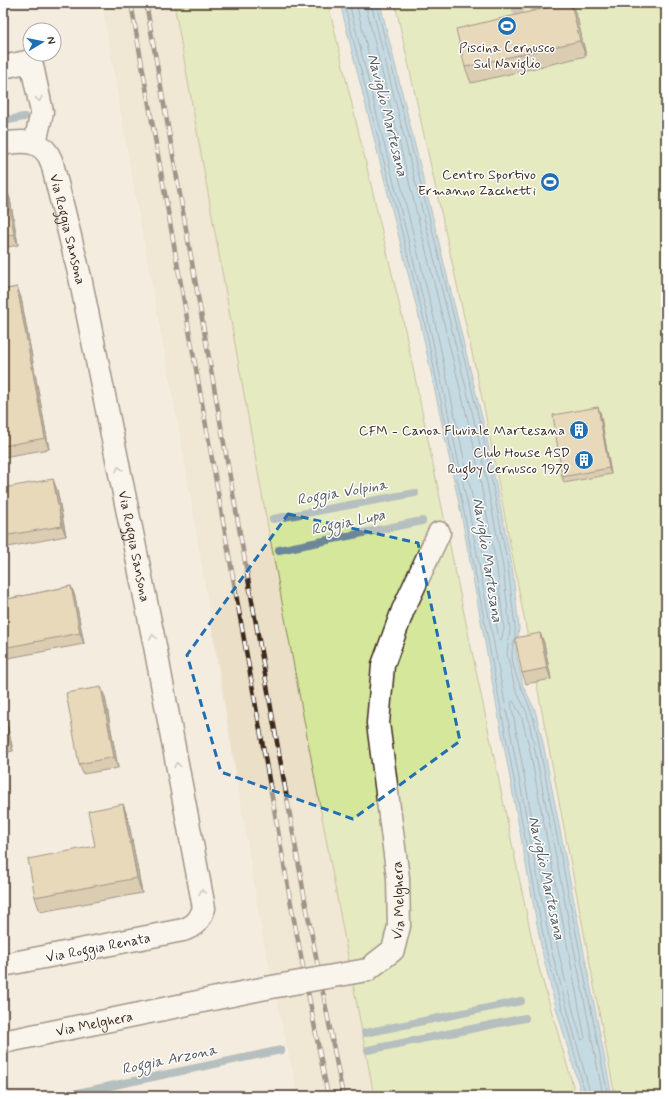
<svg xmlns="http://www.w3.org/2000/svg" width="669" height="1099" font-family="Mynerve,sans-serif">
  <rect width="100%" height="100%" fill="#f4ecde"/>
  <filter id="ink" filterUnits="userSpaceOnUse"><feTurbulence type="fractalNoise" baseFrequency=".025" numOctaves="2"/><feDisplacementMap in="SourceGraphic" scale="8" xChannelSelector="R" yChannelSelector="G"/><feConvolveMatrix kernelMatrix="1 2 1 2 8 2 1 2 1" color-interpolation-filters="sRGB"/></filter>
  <g filter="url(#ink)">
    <!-- built -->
    <path fill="#ecdfc7" d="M 102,3 L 174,3 L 265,511 L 374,1096 L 298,1096 L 262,933 L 185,463 L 129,161 Z"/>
    <!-- green -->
    <g fill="#d5e79b" stroke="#88885c">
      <path d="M 174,3 L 328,3 L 403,320 L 535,954 L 576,1096 L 374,1096 L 265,511 Z"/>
      <path d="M 395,3 L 666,3 L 666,1096 L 615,1096 L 485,412 Z"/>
    </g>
    <!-- water -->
    <path fill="#8cc5eb" stroke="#6c8799" d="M 340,3 L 380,3 L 486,434 L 512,566 L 519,628 L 516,652 L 523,686 L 535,710 L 543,743 L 612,1096 L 582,1096 L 555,1004 L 542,951 L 461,513 L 420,321 Z"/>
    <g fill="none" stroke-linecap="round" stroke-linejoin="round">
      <!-- shore -->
      <g stroke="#5b6870" stroke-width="1">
        <path d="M 344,3 L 424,320 L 464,512 L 546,950 L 586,1096"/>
        <path d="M 349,3 L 428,319 L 469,511 L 551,949 L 591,1096"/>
        <path d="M 356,3 L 434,318 L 475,510 L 499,639 L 501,641 L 504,629 L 497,568 L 472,437 L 365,3"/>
        <path d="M 371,3 L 478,436 L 503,567 L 510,629 L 507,654 L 515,688 L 527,713 L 534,745 L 603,1096"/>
        <path d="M 376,3 L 483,435 L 508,566 L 515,628 L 515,637"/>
        <path d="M 514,641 C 506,665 524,690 531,711 C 535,722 537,733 539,744 L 608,1096"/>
        <path d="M 513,701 L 521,715 L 529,746 L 585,1038 L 583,1040 L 581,1039 C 549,929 532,816 511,703 Z"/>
      </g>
      <!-- stream -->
      <g stroke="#6c8799" stroke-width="8">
        <path d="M 3,121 L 24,117"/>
        <path d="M 273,519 L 415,493"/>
        <path d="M 279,550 L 422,521"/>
        <path d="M 365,1033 L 521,1001"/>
        <path d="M 368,1050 L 525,1018"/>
        <path d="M 63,1096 L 281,1050"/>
      </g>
      <!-- minor casing -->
      <g stroke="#3b2a1e" stroke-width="25">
        <g id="minor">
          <path d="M 3,67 L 31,61 L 42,112 L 35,143"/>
          <path id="s1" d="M 3,144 C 24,140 44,139 52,163 L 80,277 L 155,646 L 204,908 C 200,920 195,926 183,930 L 3,965"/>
          <path id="s2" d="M 367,970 L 393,950 L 399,926 L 398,878 L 378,723 L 383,665 L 403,610 L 439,533"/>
          <path id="s3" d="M 3,1042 L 266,988"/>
        </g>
      </g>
      <!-- minor -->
      <use href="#minor" stroke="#fff" stroke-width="22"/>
      <!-- rail casing -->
      <g stroke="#3b2a1e" stroke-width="4.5">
        <g id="rail">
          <path d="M 131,3 L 291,904 L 328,1096"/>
          <path d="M 146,3 L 305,900 L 343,1096"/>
        </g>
      </g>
      <!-- rail -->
      <use href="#rail" stroke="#fff" stroke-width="3" stroke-dasharray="9" stroke-linecap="butt"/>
      <!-- minor-bridge casing -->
      <g stroke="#3b2a1e" stroke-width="25" stroke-linecap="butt">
        <path id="minor-bridge" d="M 266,988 L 367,970"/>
      </g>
      <!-- minor-bridge -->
      <use href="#minor-bridge" stroke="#fff" stroke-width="22"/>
    </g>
    <!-- trees -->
    <g fill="#a49b85">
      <circle cx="518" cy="10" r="6"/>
      <circle cx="536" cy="10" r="6"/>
    </g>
    <!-- wall -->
    <g fill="#bba67c" stroke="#3b2a1e">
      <path d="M 637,3 L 652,3 L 638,6 Z"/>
      <path d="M 577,17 L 586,56 L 471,83 L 465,67 Z"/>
      <path d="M 3,189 L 10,199 L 18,245 L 3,248 Z"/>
      <path d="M 17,287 L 21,298 L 49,449 L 3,457 L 3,290 Z"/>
      <path d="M 600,412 L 611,474 L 564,483 L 562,477 Z"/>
      <path d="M 3,488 L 57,490 L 66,536 L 3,548 Z"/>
      <path d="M 71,586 L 75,597 L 84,644 L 3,659 L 3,600 Z"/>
      <path d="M 540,633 L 544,643 L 551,679 L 526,684 L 522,673 Z"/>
      <path d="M 105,697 L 118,768 L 83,774 L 79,764 Z"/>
      <path d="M 3,711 L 6,719 L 13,751 L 3,753 Z"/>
      <path d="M 123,804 L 128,819 L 142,893 L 40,912 L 35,897 L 95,846 Z"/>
    </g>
    <!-- shaded-wall -->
    <g fill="#988765" stroke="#3b2a1e">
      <path d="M 571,3 L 577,17 L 586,56 L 580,41 Z"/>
      <path d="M 6,188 L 10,199 L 18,245 L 14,234 Z"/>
      <path d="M 17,287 L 21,298 L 49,449 L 45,438 Z"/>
      <path d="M 598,407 L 600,412 L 611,474 L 609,468 Z"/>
      <path d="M 53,479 L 57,490 L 66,536 L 62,526 Z"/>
      <path d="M 71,586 L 75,597 L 84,644 L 80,633 Z"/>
      <path d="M 540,633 L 544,643 L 551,679 L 547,668 Z"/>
      <path d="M 101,687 L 105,697 L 118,768 L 114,757 Z"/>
      <path d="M 3,711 L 6,719 L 13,751 L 7,736 L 3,717 Z"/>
      <path d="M 123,804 L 128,819 L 142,893 L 137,878 Z"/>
    </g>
    <!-- building -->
    <g fill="#d9c190" stroke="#3b2a1e">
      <path d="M 567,3 L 571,3 L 580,41 L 465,67 L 456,29 Z"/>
      <path d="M 6,188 L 14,234 L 3,236 L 3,189 Z"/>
      <path d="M 17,287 L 45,438 L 3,446 L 3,290 Z"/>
      <path d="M 598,407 L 609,468 L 562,477 L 553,415 Z"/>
      <path d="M 53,479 L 62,526 L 3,536 L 3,488 Z"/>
      <path d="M 71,586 L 80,633 L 3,648 L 3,600 Z"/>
      <path d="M 540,633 L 547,668 L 522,673 L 515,638 Z"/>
      <path d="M 101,687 L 114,757 L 79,764 L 66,693 Z"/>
      <path d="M 3,717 L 7,736 L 3,737 Z"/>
      <path d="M 123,804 L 137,878 L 35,897 L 28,859 L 95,846 L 88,811 Z"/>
    </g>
    <!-- one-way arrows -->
    <defs><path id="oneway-chevron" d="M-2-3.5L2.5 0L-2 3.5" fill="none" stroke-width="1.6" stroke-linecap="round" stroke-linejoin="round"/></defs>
    <g stroke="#a79f9a">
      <use href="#oneway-chevron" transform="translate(39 99) rotate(79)"/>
      <use href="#oneway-chevron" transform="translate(119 469) rotate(-102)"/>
      <use href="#oneway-chevron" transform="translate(153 637) rotate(-101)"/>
      <use href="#oneway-chevron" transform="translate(177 765) rotate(-101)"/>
      <use href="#oneway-chevron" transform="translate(202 892) rotate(-100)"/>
    </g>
  </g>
  <!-- marked area -->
  <path d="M0 0H669V1099H0ZM 288,514 L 418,543 L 460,741 L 353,819 L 221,772 L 187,655 Z" fill="#f4ecde" fill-opacity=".55" fill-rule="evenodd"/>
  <path fill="none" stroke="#1f6fb2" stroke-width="3" stroke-dasharray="8 5" stroke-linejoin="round" d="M 288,514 L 418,543 L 460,741 L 353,819 L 221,772 L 187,655 Z"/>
  <!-- icons -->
  <defs>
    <g id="stadium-disc" transform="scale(1)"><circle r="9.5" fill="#1f6fb2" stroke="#fff"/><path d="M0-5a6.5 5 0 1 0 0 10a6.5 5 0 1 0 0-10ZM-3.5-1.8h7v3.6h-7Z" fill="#fff"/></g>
    <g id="building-disc" transform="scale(1)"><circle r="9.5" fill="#1f6fb2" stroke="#fff"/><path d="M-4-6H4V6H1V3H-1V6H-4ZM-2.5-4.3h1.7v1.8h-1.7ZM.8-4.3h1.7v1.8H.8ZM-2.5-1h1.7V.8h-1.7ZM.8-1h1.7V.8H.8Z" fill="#fff"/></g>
  </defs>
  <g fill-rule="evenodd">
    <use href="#stadium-disc" x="507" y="26"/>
    <use href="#stadium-disc" x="550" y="182"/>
    <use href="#building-disc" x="579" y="430"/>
    <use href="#building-disc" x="584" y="460"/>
  </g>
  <g text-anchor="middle" stroke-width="3" stroke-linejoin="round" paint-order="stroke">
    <!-- poi labels -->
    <g font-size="14" fill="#3b2a1e" stroke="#fff" text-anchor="end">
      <text x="507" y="52" text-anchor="middle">Piscina Cernusco<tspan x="507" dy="16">Sul Naviglio</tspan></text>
      <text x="536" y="179">Centro Sportivo<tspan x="536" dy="16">Ermanno Zacchetti</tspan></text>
      <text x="565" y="435">CFM - Canoa Fluviale Martesana</text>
      <text x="570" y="457">Club House ASD<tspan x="570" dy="16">Rugby Cernusco 1979</tspan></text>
    </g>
    <!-- street labels -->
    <g font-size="14" fill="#3b2a1e" stroke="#fff">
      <text dy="5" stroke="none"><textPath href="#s1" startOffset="127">Via Roggia Sansona</textPath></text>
      <text dy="5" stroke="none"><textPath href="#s1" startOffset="451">Via Roggia Sansona</textPath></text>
      <text dy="5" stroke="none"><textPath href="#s2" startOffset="83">Via Melghera</textPath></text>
      <text transform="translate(98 947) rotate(-11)" y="5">Via Roggia Renata</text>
      <text dy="5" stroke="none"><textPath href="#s3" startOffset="93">Via Melghera</textPath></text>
    </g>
    <!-- water labels -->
    <g font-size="15" font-style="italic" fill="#53585c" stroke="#fff">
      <text transform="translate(388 115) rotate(76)" y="5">Naviglio Martesana</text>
      <text transform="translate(342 492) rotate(-10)" y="5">Roggia Volpina</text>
      <text transform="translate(348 522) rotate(-12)" y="5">Roggia Lupa</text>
      <text transform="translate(488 560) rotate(81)" y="5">Naviglio Martesana</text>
      <text transform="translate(547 878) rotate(78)" y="5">Naviglio Martesana</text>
      <text transform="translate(169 1059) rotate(-12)" y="5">Roggia Arzona</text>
    </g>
  </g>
  <!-- margin -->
  <rect width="669" height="1099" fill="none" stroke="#fff" stroke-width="16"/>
  <rect x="8" y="8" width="653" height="1083" fill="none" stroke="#3b2a1e" stroke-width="1.5" filter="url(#ink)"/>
  <!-- north arrow -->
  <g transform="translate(42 42) rotate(80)"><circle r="19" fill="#ffffff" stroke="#b1aaa5"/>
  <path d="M0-3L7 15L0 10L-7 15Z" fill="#1f6fb2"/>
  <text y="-6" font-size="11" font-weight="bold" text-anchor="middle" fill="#3b2a1e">N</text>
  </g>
</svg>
